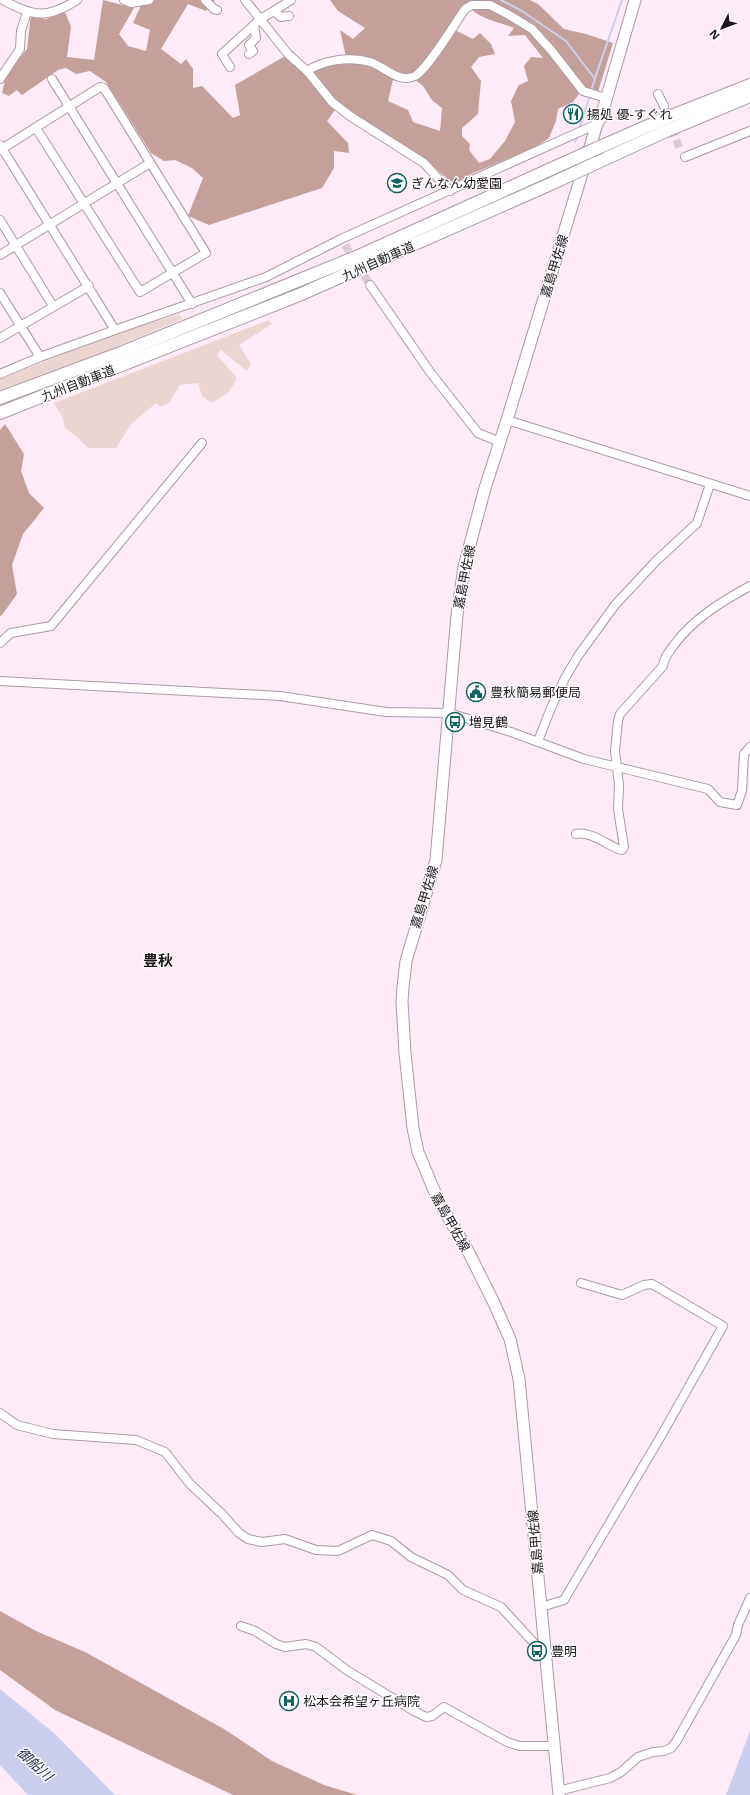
<svg xmlns="http://www.w3.org/2000/svg" width="750" height="1795" font-family="'Open Sans','Noto Sans JP',sans-serif">
  <rect width="100%" height="100%" fill="#fdebf8"/>
  <!-- green -->
  <g fill="#ebd5d0">
    <path d="M 179,314 L 182,319 L 94,356 L 0,391 L 0,379 L 112,335 Z"/>
    <path d="M 269,320 L 272,324 L 239,345 L 251,364 L 247,371 L 221,350 L 217,355 L 237,378 L 229,392 L 212,403 L 202,396 L 198,383 L 180,385 L 169,403 L 161,407 L 156,403 L 131,424 L 116,448 L 88,448 L 77,437 L 65,428 L 63,418 L 54,403 Z"/>
  </g>
  <!-- forest -->
  <g fill="#c3a19a" fill-rule="evenodd">
    <path d="M 103,0 L 134,8 L 119,34 L 128,46 L 146,51 L 150,30 L 133,23 L 141,5 L 150,4 L 155,0 L 215,0 L 206,11 L 188,4 L 161,49 L 181,64 L 186,59 L 193,69 L 193,88 L 202,86 L 233,118 L 240,115 L 235,85 L 287,55 L 303,70 L 335,110 L 327,121 L 348,143 L 349,153 L 334,151 L 334,168 L 322,188 L 209,225 L 188,216 L 203,178 L 192,168 L 175,160 L 164,161 L 151,153 L 106,82 L 90,71 L 76,74 L 66,68 L 58,70 L 22,95 L 17,90 L 9,96 L 2,93 L 6,75 L 27,49 L 31,14 L 46,19 L 65,12 L 71,27 L 67,57 L 94,60 Z"/>
    <path d="M 330,0 L 530,0 L 538,4 L 564,29 L 586,34 L 613,43 L 598,92 L 581,91 L 573,102 L 558,109 L 556,121 L 549,138 L 536,147 L 471,174 L 454,184 C 442,175 431,162 418,155 C 413,151 407,150 402,147 C 380,134 317,94 312,69 L 347,62 L 340,30 L 353,39 L 365,28 L 338,11 ZM 459,10 L 466,14 L 472,10 C 484,20 499,22 514,28 L 508,36 L 525,35 L 543,58 L 531,57 L 524,66 L 528,81 L 519,85 L 511,101 L 515,122 L 505,141 L 490,159 L 479,163 L 469,150 L 470,144 L 462,136 L 462,128 L 478,114 L 481,81 L 471,67 L 479,57 L 495,54 L 491,44 L 480,33 L 473,39 L 455,30 ZM 394,75 L 414,79 L 423,86 L 432,100 L 442,108 L 440,131 L 413,122 L 408,110 L 388,101 Z"/>
    <path d="M 5,424 L 24,454 L 21,471 L 29,493 L 44,508 L 23,534 L 12,565 L 17,594 L 2,615 L 0,616 L 0,430 Z"/>
    <path d="M 0,1611 L 36,1631 L 85,1652 L 224,1729 L 272,1761 L 324,1785 L 357,1795 L 233,1795 L 55,1710 L 0,1670 Z"/>
  </g>
  <!-- water -->
  <g fill="#cbcfed">
    <path d="M 0,1689 L 54,1733 L 115,1795 L 28,1795 L 0,1765 Z"/>
    <path d="M 750,1731 L 750,1795 L 726,1795 Z"/>
  </g>
  <g fill="none" stroke-linecap="round" stroke-linejoin="round">
    <!-- stream -->
    <g stroke="#cbcfed" stroke-width="2">
      <path d="M 501,0 L 522,11 L 566,41 L 595,79 L 591,91"/>
      <path d="M 595,78 L 622,0"/>
      <path d="M 579,129 L 590,95"/>
      <path d="M 575,142 L 577,135"/>
    </g>
    <!-- minor-tunnel -->
    <g stroke="#dbcbd7" stroke-width="8" stroke-dasharray="8 4" stroke-linecap="butt">
      <path d="M 664,106 L 680,150"/>
      <path d="M 345,245 L 370,285"/>
    </g>
    <!-- minor casing -->
    <g stroke="#ab9aa6" stroke-width="10">
      <g id="minor">
        <path d="M 3,0 C 33,17 47,19 77,0"/>
        <path d="M 124,0 L 131,3 L 149,0"/>
        <path d="M 205,0 L 214,9 L 217,10"/>
        <path d="M 245,0 L 288,54 L 307,71 L 332,102 L 350,116 L 424,163 L 450,191"/>
        <path d="M 274,11 L 291,0"/>
        <path d="M 249,54 L 253,51 L 249,45 L 256,38 L 254,25 L 260,19 L 274,11 L 281,17 L 289,16"/>
        <path d="M 230,67 L 222,54 L 254,25"/>
        <path d="M 307,71 C 324,60 350,56 370,62 C 384,66 398,84 415,76 C 427,70 456,22 465,9 L 472,5 L 490,5 L 509,15 L 532,29 L 551,50 L 583,91 L 606,98"/>
        <path d="M 0,79 L 20,49 L 21,31 L 27,12"/>
        <path d="M 52,79 L 192,304"/>
        <path d="M 658,94 L 664,106"/>
        <path d="M 0,145 L 115,330"/>
        <path d="M 0,150 L 100,87 L 104,88 L 206,253 L 140,292 L 36,128"/>
        <path d="M 685,157 L 750,131"/>
        <path d="M 0,220 L 53,306"/>
        <path d="M 0,255 L 150,163"/>
        <path d="M 370,285 L 430,372 L 478,433 L 500,442"/>
        <path d="M 0,293 L 40,357"/>
        <path d="M 0,338 L 89,286"/>
        <path d="M 0,374 L 40,357 L 115,330 L 266,277 L 341,239 L 597,124"/>
        <path d="M 507,420 L 750,496"/>
        <path d="M 0,643 L 11,633 L 51,626 L 202,443"/>
        <path d="M 0,681 L 280,696 L 386,712 L 449,713 L 511,732 L 584,759 L 708,789 L 720,802 L 737,805 L 742,791 L 744,754 L 750,747"/>
        <path d="M 538,741 L 551,708 L 565,678 L 578,656 L 615,605 L 656,561 L 697,523 L 710,484"/>
        <path d="M 576,834 C 590,831 606,844 618,849 L 622,850 L 624,847 L 618,809 L 619,785 L 615,751 L 618,721 L 620,714 L 663,666 C 664,657 669,652 674,645 C 694,618 721,602 750,586"/>
        <path d="M 0,1413 L 17,1425 L 53,1434 L 136,1440 L 165,1452 L 190,1484 L 222,1514 L 239,1533 L 248,1539 L 262,1542 L 285,1539 L 316,1550 L 338,1551 L 372,1535 L 391,1541 L 411,1557 L 448,1575 L 463,1590 L 501,1607 L 545,1655"/>
        <path d="M 541,1607 L 564,1600 L 661,1436 L 723,1326 L 652,1284 L 644,1285 L 622,1295 L 581,1283"/>
        <path d="M 241,1626 L 255,1631 L 276,1644 L 285,1647 L 306,1644 L 316,1647 L 348,1671 L 414,1711 L 426,1717 L 432,1716 L 444,1707 L 507,1742 L 519,1746 L 554,1746"/>
        <path d="M 558,1791 L 610,1778 L 621,1772 L 638,1757 L 653,1752 L 664,1751 L 671,1748 L 676,1742 L 736,1635 L 738,1625 L 750,1598"/>
      </g>
    </g>
    <!-- major casing -->
    <g stroke="#ab9aa6" stroke-width="13">
      <path id="major" d="M 559,1795 L 519,1379 L 510,1339 L 494,1303 L 468,1251 L 439,1202 L 418,1152 L 413,1128 L 405,1053 L 402,1002 L 403,987 L 406,961 L 436,860 L 457,615 L 464,567 L 485,488 L 507,420 L 597,124 L 601,117 L 635,0"/>
    </g>
    <!-- highway casing -->
    <g stroke="#ab9aa6" stroke-width="14">
      <g id="highway">
        <path d="M 600,147 L 666,118 L 750,85"/>
        <path d="M 596,163 L 666,131 L 750,96"/>
        <path d="M 0,398 L 123,352 L 361,255 L 551,169"/>
        <path d="M 0,413 L 299,295 L 555,182"/>
      </g>
    </g>
    <!-- minor -->
    <use href="#minor" stroke="#fff" stroke-width="8"/>
    <!-- major -->
    <use href="#major" stroke="#fff" stroke-width="11"/>
    <!-- highway -->
    <use href="#highway" stroke="#fff" stroke-width="12"/>
    <!-- highway-bridge casing -->
    <g stroke="#ab9aa6" stroke-width="14" stroke-linecap="butt">
      <g id="highway-bridge">
        <path d="M 551,169 L 600,147"/>
        <path d="M 555,182 L 596,163"/>
      </g>
    </g>
    <!-- highway-bridge -->
    <use href="#highway-bridge" stroke="#fff" stroke-width="12"/>
  </g>
  <!-- icons -->
  <defs>
    <g id="restaurant-ring" transform="scale(1)"><circle r="9.5" fill="#fefefe" stroke="#116262" stroke-width="1.5"/><path d="M-5-6h1v4h1v-4h1v4h1v-4h1v5L-1.5 .5V6h-2V.5L-5-1ZM5-6V6H3V1.5H1.5Q1.5-4 5-6Z" fill="#116262"/></g>
    <g id="school-ring" transform="scale(1)"><circle r="9.5" fill="#fefefe" stroke="#116262" stroke-width="1.5"/><path d="M0-5L7-2L0 1L-7-2ZM-4 1L0 2.5L4 1V4Q0 6-4 4Z" fill="#116262"/></g>
    <g id="civic-ring" transform="scale(1)"><circle r="9.5" fill="#fefefe" stroke="#116262" stroke-width="1.5"/><path d="M-.6-6.5H3V-4.5H.6V-3L4-1V1h2V6H-6V1h2V-1L-.6-3ZM-1.2 2.5V6h2.4V2.5Z" fill="#116262"/></g>
    <g id="bus-ring" transform="scale(1)"><circle r="9.5" fill="#fefefe" stroke="#116262" stroke-width="1.5"/><path d="M-5-6H5V4H4V6H2V4H-2V6H-4V4H-5ZM-3.5-4V0h7V-4ZM-3.5 1.2v1.5H-2V1.2ZM2 1.2v1.5H3.5V1.2Z" fill="#116262"/></g>
    <g id="hospital-ring" transform="scale(1)"><circle r="9.5" fill="#fefefe" stroke="#116262" stroke-width="1.5"/><path d="M-5-5h3v3.5h4V-5h3V5h-3V1.5h-4V5h-3Z" fill="#116262"/></g>
  </defs>
  <g fill-rule="evenodd">
    <use href="#restaurant-ring" x="573" y="114"/>
    <use href="#school-ring" x="397" y="183"/>
    <use href="#civic-ring" x="476" y="692"/>
    <use href="#bus-ring" x="455" y="722"/>
    <use href="#bus-ring" x="537" y="1651"/>
    <use href="#hospital-ring" x="289" y="1701"/>
  </g>
  <g text-anchor="middle" stroke-width="3" stroke-linejoin="round" paint-order="stroke">
    <!-- poi labels -->
    <g font-size="13" fill="#1c161a" stroke="#fefefe" text-anchor="start">
      <text x="587" y="119">揚処 優-すぐれ</text>
      <text x="411" y="188">ぎんなん幼愛園</text>
      <text x="490" y="697">豊秋簡易郵便局</text>
      <text x="469" y="727">増見鶴</text>
      <text x="551" y="1656">豊明</text>
      <text x="303" y="1706">松本会希望ヶ丘病院</text>
    </g>
    <!-- street labels -->
    <g font-size="13" fill="#1c161a" stroke="#fefefe">
      <text transform="translate(378 261) rotate(-24)" y="5">九州自動車道</text>
      <text transform="translate(554 266) rotate(-73)" y="5">嘉島甲佐線</text>
      <text transform="translate(78 383) rotate(-21)" y="5">九州自動車道</text>
      <text transform="translate(464 577) rotate(-79)" y="5">嘉島甲佐線</text>
      <text transform="translate(424 897) rotate(-73)" y="5">嘉島甲佐線</text>
      <text transform="translate(451 1222) rotate(61)" y="5">嘉島甲佐線</text>
      <text transform="translate(535 1542) rotate(-95)" y="5">嘉島甲佐線</text>
    </g>
    <!-- water labels -->
    <g font-size="14" font-style="italic" fill="#262850" stroke="#fefefe">
      <text transform="translate(35 1764) rotate(42)" y="5">御船川</text>
    </g>
    <!-- quarter labels -->
    <g font-size="15" font-weight="bold" fill="#1c161a" stroke="#fefefe">
      <text x="158" y="966">豊秋</text>
    </g>
  </g>
  <!-- north arrow -->
  <g transform="translate(722 28) rotate(228)" stroke="#fefefe" stroke-width="3" paint-order="stroke">
  <path d="M0-3L7 15L0 10L-7 15Z" fill="#1c161a"/>
  <text y="-6" font-size="11" font-weight="bold" text-anchor="middle" fill="#1c161a">N</text>
  </g>
</svg>
